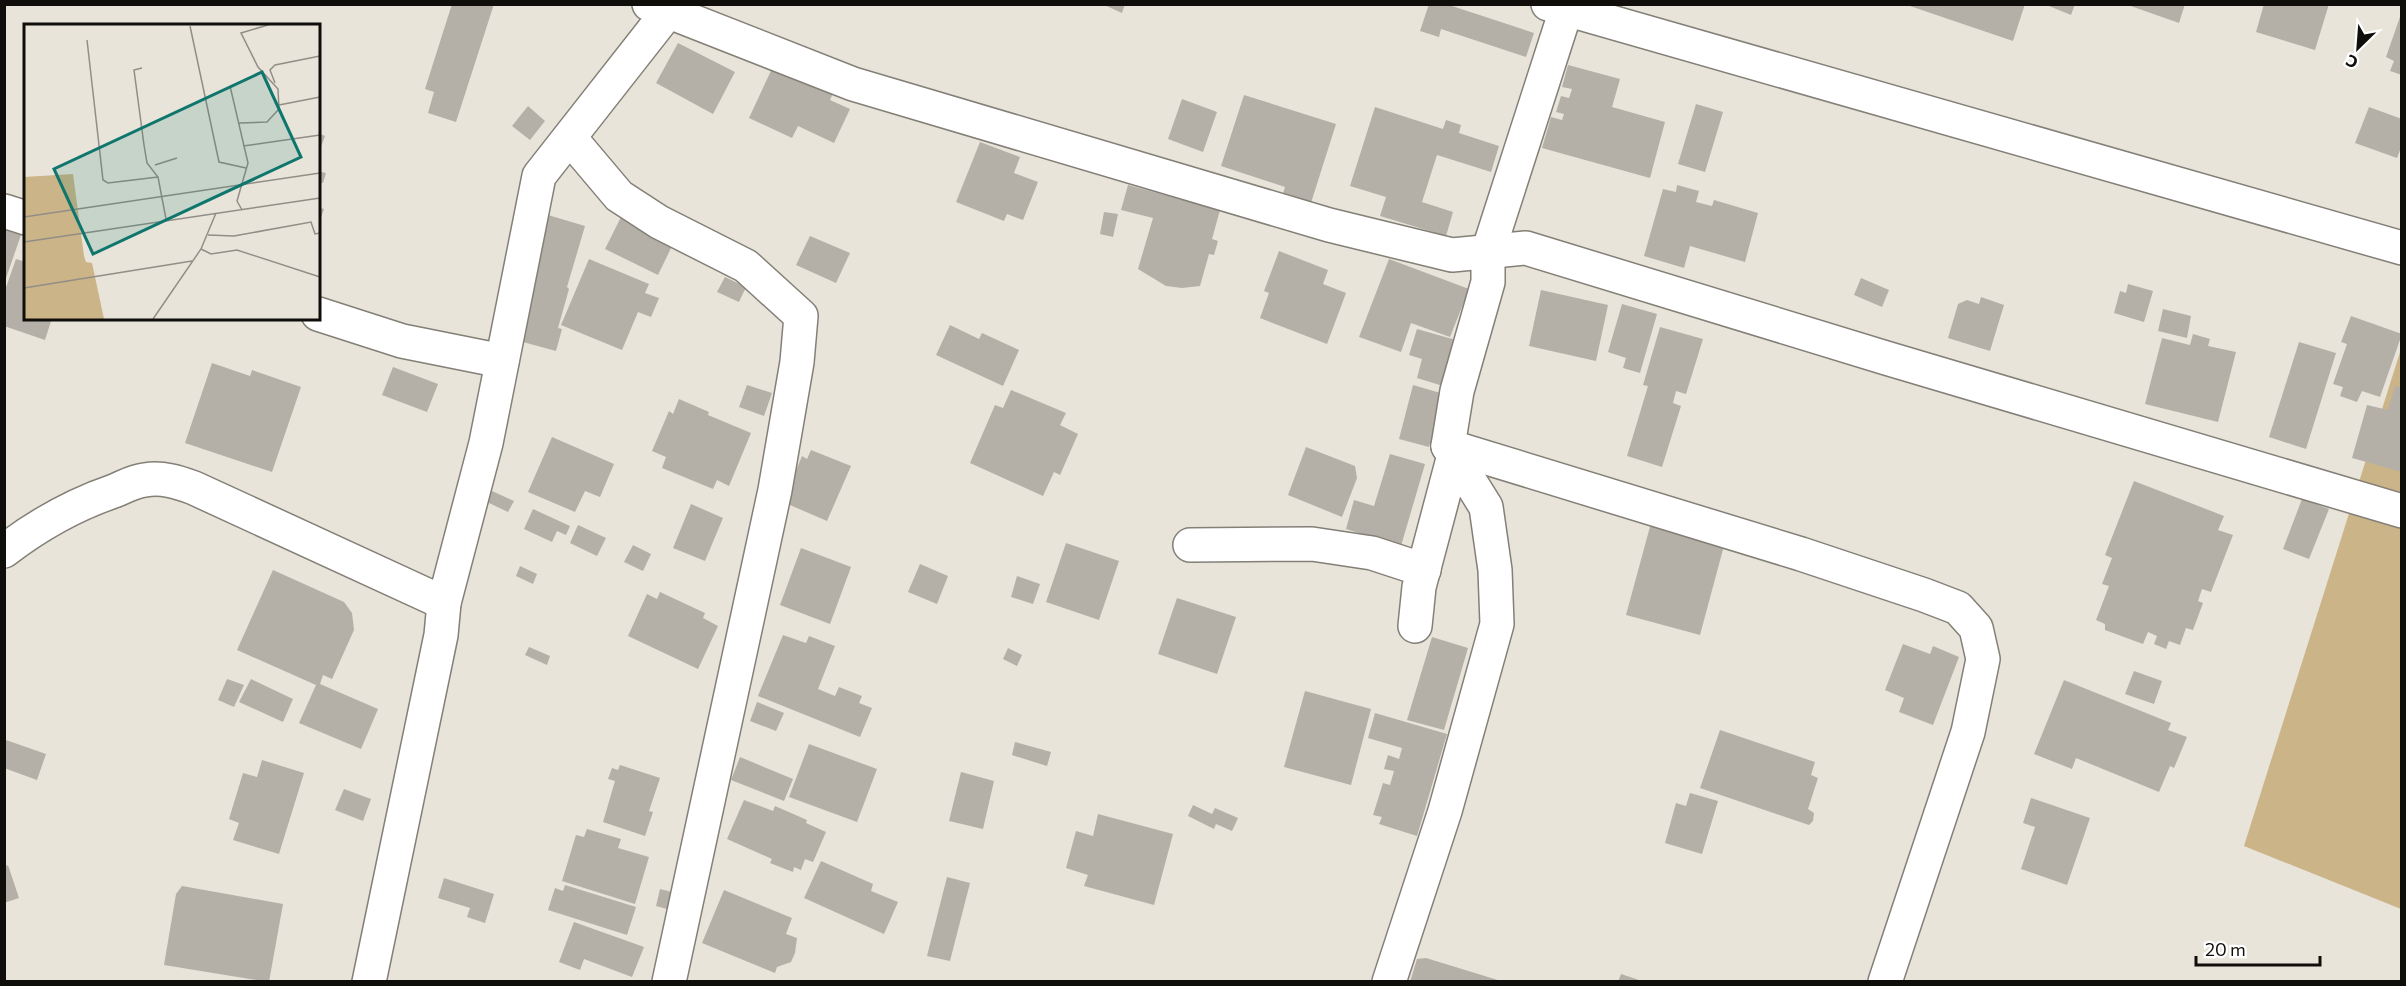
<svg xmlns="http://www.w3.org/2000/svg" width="2406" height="986" font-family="Commissioner,sans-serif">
  <rect width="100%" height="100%" fill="#e8e4da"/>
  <!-- green -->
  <path fill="#cbb487" d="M 2401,349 L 2401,909 L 2244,846 Z"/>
  <!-- building -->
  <g fill="#b4b0a7">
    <path d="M 452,4 L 494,4 L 456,122 L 428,113 L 434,92 L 425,89 Z"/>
    <path d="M 1102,4 L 1125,4 L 1122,13 Z"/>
    <path d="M 1429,4 L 1446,4 L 1534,33 L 1526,57 L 1441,29 L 1439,37 L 1420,31 Z"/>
    <path d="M 1904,4 L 2025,4 L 2013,41 Z"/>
    <path d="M 2044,4 L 2075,4 L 2071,15 Z"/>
    <path d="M 2125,4 L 2185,4 L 2179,23 Z"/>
    <path d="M 2264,4 L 2329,4 L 2315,50 L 2256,32 Z"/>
    <path d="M 2401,14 L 2402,14 L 2402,75 L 2390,71 L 2394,61 L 2386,57 Z"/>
    <path d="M 678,43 L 735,72 L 713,114 L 656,83 Z"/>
    <path d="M 775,62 L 835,89 L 830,100 L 850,109 L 834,143 L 798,126 L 792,138 L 749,118 Z"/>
    <path d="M 1568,65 L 1620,79 L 1612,107 L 1665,122 L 1650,178 L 1542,148 L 1551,117 L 1562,120 L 1564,114 L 1556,112 L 1561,96 L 1569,98 L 1572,89 L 1562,87 Z"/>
    <path d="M 1244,95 L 1336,124 L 1310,206 L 1282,197 L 1285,187 L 1221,166 Z"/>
    <path d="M 1182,99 L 1217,112 L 1203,152 L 1168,139 Z"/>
    <path d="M 1696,104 L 1723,112 L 1705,172 L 1678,164 Z"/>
    <path d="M 528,106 L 545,121 L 530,140 L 512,126 Z"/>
    <path d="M 1375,107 L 1443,129 L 1446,120 L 1461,125 L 1459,133 L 1499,146 L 1491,172 L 1437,155 L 1422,202 L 1453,212 L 1446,236 L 1380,216 L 1386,197 L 1350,186 Z"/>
    <path d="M 2369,107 L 2402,119 L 2402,145 L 2397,158 L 2355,143 Z"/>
    <path d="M 318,133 L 325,136 L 318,155 Z"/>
    <path d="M 980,142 L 1020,157 L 1014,173 L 1038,182 L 1023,220 L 1007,214 L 1004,221 L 956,202 Z"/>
    <path d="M 318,171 L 326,173 L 323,183 L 318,182 Z"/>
    <path d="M 1128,185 L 1220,210 L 1212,239 L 1218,241 L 1214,255 L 1209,254 L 1200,286 L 1182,288 L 1166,286 L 1138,269 L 1153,218 L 1121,210 Z"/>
    <path d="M 1677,185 L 1699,191 L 1696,202 L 1712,206 L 1714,200 L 1758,213 L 1745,262 L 1690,246 L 1684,268 L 1644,256 L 1663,189 L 1676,192 Z"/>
    <path d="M 318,207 L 324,209 L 318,226 Z"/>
    <path d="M 1104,212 L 1118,214 L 1113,237 L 1100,234 Z"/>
    <path d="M 548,215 L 585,226 L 567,287 L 569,289 L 558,328 L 562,329 L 556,351 L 512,339 Z"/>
    <path d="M 621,217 L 673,244 L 658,275 L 605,249 Z"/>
    <path d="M 4,229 L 21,235 L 5,281 L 4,281 Z"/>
    <path d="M 810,236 L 850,253 L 836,283 L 796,265 Z"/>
    <path d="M 1279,251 L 1328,270 L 1323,284 L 1346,293 L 1327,344 L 1260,318 L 1269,293 L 1264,291 Z"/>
    <path d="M 16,259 L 26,262 L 26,318 L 52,318 L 45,340 L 4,326 L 4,293 Z"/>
    <path d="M 589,259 L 649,284 L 645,293 L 659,298 L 651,317 L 638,312 L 622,350 L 561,325 Z"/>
    <path d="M 1389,259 L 1469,289 L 1450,337 L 1411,323 L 1401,352 L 1359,337 Z"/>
    <path d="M 725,277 L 746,287 L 739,302 L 717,292 Z"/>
    <path d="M 1861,278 L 1889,290 L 1882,307 L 1854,295 Z"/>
    <path d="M 2128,284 L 2153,291 L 2144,322 L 2114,313 L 2120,291 L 2126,293 Z"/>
    <path d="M 1541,290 L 1608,305 L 1596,361 L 1529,346 Z"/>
    <path d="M 1981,297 L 2004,305 L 1990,351 L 1948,338 L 1958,304 L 1967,300 L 1979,304 Z"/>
    <path d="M 1622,304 L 1657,314 L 1640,373 L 1623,368 L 1626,358 L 1608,352 Z"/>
    <path d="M 2163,309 L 2191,316 L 2187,338 L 2158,331 Z"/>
    <path d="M 2351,316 L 2402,334 L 2380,397 L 2362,391 L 2357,402 L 2340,396 L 2343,387 L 2333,384 L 2347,344 L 2341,342 Z"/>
    <path d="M 950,325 L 979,339 L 982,333 L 1019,350 L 1003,386 L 936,355 Z"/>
    <path d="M 1660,327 L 1703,339 L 1686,394 L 1676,391 L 1673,403 L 1681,406 L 1662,467 L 1627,456 L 1648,386 L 1643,385 Z"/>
    <path d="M 1417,329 L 1456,340 L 1443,386 L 1417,378 L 1422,359 L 1409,355 Z"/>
    <path d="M 2193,334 L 2210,339 L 2208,346 L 2236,352 L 2218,422 L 2145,404 L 2162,338 L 2190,345 Z"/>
    <path d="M 2299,342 L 2336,353 L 2306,449 L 2269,437 Z"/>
    <path d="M 212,363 L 250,376 L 252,370 L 301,387 L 272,472 L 185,443 Z"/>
    <path d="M 393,367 L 438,384 L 427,412 L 382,395 Z"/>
    <path d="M 747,385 L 772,393 L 764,416 L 739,407 Z"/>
    <path d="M 1413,385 L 1444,394 L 1429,447 L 1399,439 Z"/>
    <path d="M 2395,386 L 2402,388 L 2402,472 L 2352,458 L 2367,405 L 2388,410 Z"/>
    <path d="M 1011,390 L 1066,413 L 1060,425 L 1078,434 L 1060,475 L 1054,472 L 1043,496 L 970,463 L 995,405 L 1003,408 Z"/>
    <path d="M 679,399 L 709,412 L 708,415 L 751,433 L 729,486 L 717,480 L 713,489 L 662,468 L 666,457 L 652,451 L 669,411 L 673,414 Z"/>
    <path d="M 552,437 L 614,464 L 600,497 L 585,491 L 575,512 L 528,492 Z"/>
    <path d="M 1306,447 L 1355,466 L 1357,478 L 1342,517 L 1288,495 Z"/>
    <path d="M 811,450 L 851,466 L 827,521 L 783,502 L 802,456 L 807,459 Z"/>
    <path d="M 1390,454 L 1425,464 L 1401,546 L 1346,529 L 1354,500 L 1374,506 Z"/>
    <path d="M 2134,481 L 2224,516 L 2218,530 L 2233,535 L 2211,592 L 2202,589 L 2198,601 L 2203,603 L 2193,630 L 2186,628 L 2180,645 L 2169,641 L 2166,649 L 2154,644 L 2157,636 L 2148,632 L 2143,644 L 2105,630 L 2105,624 L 2096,620 L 2109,586 L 2102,584 L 2112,558 L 2105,555 Z"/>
    <path d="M 492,491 L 514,501 L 508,512 L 487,502 Z"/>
    <path d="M 2302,499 L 2329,509 L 2309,559 L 2283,549 Z"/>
    <path d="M 691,504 L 723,518 L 705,561 L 673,548 Z"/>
    <path d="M 533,509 L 570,526 L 566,535 L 557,531 L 552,542 L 524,529 Z"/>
    <path d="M 1651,523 L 1725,542 L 1700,635 L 1626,615 Z"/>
    <path d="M 578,525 L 606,538 L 597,556 L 570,543 Z"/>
    <path d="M 1066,543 L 1119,561 L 1099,620 L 1046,602 Z"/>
    <path d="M 633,545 L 651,554 L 643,571 L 624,562 Z"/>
    <path d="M 801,548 L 851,567 L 830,624 L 780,605 Z"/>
    <path d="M 920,564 L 948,576 L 937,604 L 908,592 Z"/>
    <path d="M 520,566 L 537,574 L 533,584 L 516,576 Z"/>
    <path d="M 273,570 L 344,602 L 352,613 L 354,630 L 332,679 L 323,675 L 320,684 L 378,709 L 361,749 L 299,723 L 316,685 L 237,650 Z"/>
    <path d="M 1017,576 L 1040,584 L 1033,604 L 1011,597 Z"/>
    <path d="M 660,592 L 705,613 L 703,618 L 718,626 L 698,669 L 628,636 L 647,594 L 657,599 Z"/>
    <path d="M 1177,598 L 1236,617 L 1217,674 L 1158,654 Z"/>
    <path d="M 783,635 L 806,643 L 809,636 L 835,646 L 818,689 L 835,696 L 839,687 L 862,696 L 859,703 L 872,708 L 860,737 L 758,696 Z"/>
    <path d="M 1432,637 L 1468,648 L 1444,730 L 1407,720 Z"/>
    <path d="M 1903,644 L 1930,654 L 1933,646 L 1959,657 L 1933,725 L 1899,712 L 1904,698 L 1885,690 Z"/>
    <path d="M 529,647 L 550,656 L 547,665 L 525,655 Z"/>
    <path d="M 1008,648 L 1022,655 L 1017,666 L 1003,659 Z"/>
    <path d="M 2134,671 L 2162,681 L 2154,704 L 2125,694 Z"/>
    <path d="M 227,679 L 244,685 L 234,707 L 218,700 Z"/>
    <path d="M 251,679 L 293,699 L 283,722 L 239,702 Z"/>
    <path d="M 2064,680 L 2171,723 L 2168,730 L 2187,737 L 2174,768 L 2170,766 L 2159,792 L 2076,758 L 2072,769 L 2034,754 Z"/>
    <path d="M 1305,691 L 1371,709 L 1351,785 L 1284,767 Z"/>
    <path d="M 757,702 L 784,713 L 776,731 L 750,721 Z"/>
    <path d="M 1375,713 L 1447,734 L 1417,836 L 1379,824 L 1382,817 L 1373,815 L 1383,783 L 1390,785 L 1394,771 L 1384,769 L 1388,755 L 1399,759 L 1402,748 L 1368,738 Z"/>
    <path d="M 1720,730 L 1815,762 L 1811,775 L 1818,778 L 1808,809 L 1814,813 L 1813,821 L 1809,825 L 1700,788 Z"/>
    <path d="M 6,740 L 46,754 L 37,780 L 4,768 Z"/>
    <path d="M 1015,742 L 1051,752 L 1047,766 L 1012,755 Z"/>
    <path d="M 809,744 L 877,769 L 857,822 L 789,797 Z"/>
    <path d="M 740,757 L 793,779 L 784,801 L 731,780 Z"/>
    <path d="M 262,760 L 304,773 L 279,854 L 233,840 L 239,823 L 229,819 L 243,773 L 257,777 Z"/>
    <path d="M 620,765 L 660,778 L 649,811 L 653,812 L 645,836 L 603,822 L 615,781 L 608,779 L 612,768 L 618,770 Z"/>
    <path d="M 961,772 L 994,781 L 983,829 L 949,821 Z"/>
    <path d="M 344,789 L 371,799 L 363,821 L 335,810 Z"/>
    <path d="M 1690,793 L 1718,801 L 1702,854 L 1665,843 L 1676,803 L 1686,806 Z"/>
    <path d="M 2031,798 L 2090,818 L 2067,885 L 2021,869 L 2035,827 L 2023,823 Z"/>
    <path d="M 744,800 L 773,811 L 775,806 L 807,820 L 806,823 L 826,832 L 813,862 L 805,859 L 801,870 L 794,867 L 793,872 L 770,863 L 772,859 L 727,839 Z"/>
    <path d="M 1193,805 L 1212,814 L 1215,808 L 1238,818 L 1232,831 L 1216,824 L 1214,829 L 1188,816 Z"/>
    <path d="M 1098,814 L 1173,834 L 1154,905 L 1084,886 L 1088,875 L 1066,868 L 1076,831 L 1093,836 Z"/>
    <path d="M 587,829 L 621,839 L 618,848 L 649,857 L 635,904 L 562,881 L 576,835 L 584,837 Z"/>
    <path d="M 821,861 L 873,884 L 871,891 L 898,902 L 884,934 L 804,898 Z"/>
    <path d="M 8,865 L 19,898 L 4,903 L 4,867 Z"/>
    <path d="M 947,877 L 970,883 L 950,961 L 927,956 Z"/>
    <path d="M 444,878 L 494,894 L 485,923 L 467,917 L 470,908 L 438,898 Z"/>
    <path d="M 565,885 L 636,907 L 627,935 L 548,910 L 555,888 L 563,891 Z"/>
    <path d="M 182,886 L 283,904 L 269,982 L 164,965 L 176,894 Z"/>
    <path d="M 660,889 L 672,892 L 667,909 L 656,906 Z"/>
    <path d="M 724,890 L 792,918 L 786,934 L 797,938 L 795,953 L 791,962 L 777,967 L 775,973 L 702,943 Z"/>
    <path d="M 574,922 L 644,947 L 632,977 L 584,959 L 580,970 L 559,962 Z"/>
    <path d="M 1426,958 L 1501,981 L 1501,982 L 1410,982 L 1417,959 Z"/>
    <path d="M 1621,974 L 1642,981 L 1642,982 L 1618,982 Z"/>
  </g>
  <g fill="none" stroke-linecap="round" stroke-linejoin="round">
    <!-- street casing -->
    <g stroke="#847f77" stroke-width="36">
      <g id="street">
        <path d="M 570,138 L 619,196 L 659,222 L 746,266 L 801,316 L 797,362 L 775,490 L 669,982"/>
        <path d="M 4,211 L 26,218"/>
        <path d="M 318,314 L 402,341 L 502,361"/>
        <path d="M 1448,446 L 1801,554 L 1924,595 L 1958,608 L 1976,628 L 1983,659 L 1968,732 L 1885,982"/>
        <path d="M 1190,545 L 1312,544 L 1372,553 L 1424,570"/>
        <path d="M 4,551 C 39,524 73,505 114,491 C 124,487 134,481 145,480 C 162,477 178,482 194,488 L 444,603"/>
        <path d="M 1415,626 L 1419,587 L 1454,455"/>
        <path d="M 369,982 L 441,635 L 444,603 L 486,443 L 539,176 L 674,4"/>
        <path d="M 1389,982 L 1445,811 L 1497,624 L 1495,570 L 1486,507 L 1448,446 L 1457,391 L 1488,282 L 1488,252 L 1566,10"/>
      </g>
    </g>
    <!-- secondary casing -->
    <g stroke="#847f77" stroke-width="36">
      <path id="secondary" d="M 649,4 L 853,84 L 1329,225 L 1452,255 L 1526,248 L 1886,358 L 2402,511"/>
    </g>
    <!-- primary casing -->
    <g stroke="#847f77" stroke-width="36">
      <path id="primary" d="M 1548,4 L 2402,248"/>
    </g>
    <!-- street -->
    <use href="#street" stroke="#fff" stroke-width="33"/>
    <!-- secondary -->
    <use href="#secondary" stroke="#fff" stroke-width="33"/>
    <!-- primary -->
    <use href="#primary" stroke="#fff" stroke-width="33"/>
  </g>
  <!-- overview -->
  <g transform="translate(24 24)">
    <rect width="296" height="296" fill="#e8e4da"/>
    <path d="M 49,150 L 60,232 L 62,238 L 68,239 L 80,295 L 0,295 L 0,153 Z" fill="#cbb487"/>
    <path fill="none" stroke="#928e87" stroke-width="1.5" d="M 166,2 L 195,138 L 222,144M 63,16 L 79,156 L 84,159 L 134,153M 118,44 L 110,46 L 120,121 L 123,139 L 134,153 L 142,195M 251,59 L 246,46 L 251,41 L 296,32M 206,62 L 224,139 L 213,177 L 218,186M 255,81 L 296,73M 215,99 L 243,98 L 255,85 L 254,65 L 234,43 L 217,9 L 247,0M 219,122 L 296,111M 131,141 L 153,134M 0,193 L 296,149M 184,211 L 210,212 L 287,198 L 291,210 L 296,209M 0,218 L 296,174M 177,225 L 187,230 L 213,226 L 296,253M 0,264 L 168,237M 129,295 L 177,225 L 192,189"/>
    <path fill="#0f766e" fill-opacity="0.15" stroke="#0f766e" stroke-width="3" d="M 238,48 L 277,133 L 69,230 L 30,145 Z"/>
    <rect width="296" height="296" fill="none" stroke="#100e0b" stroke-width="3"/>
  </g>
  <!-- border -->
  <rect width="2406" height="986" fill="none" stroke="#100e0b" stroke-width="12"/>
  <!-- north arrow -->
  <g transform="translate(2358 48) rotate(205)" stroke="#ffffff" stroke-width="4.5" paint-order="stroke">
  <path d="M0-4.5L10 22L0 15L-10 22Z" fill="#100e0b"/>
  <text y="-9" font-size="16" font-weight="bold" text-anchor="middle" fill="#100e0b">С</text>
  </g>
  <!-- scale -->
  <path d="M2196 956v9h124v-9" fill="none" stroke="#100e0b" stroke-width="3"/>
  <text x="2205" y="956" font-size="18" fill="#100e0b" stroke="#ffffff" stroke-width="4.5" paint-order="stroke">20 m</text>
</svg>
